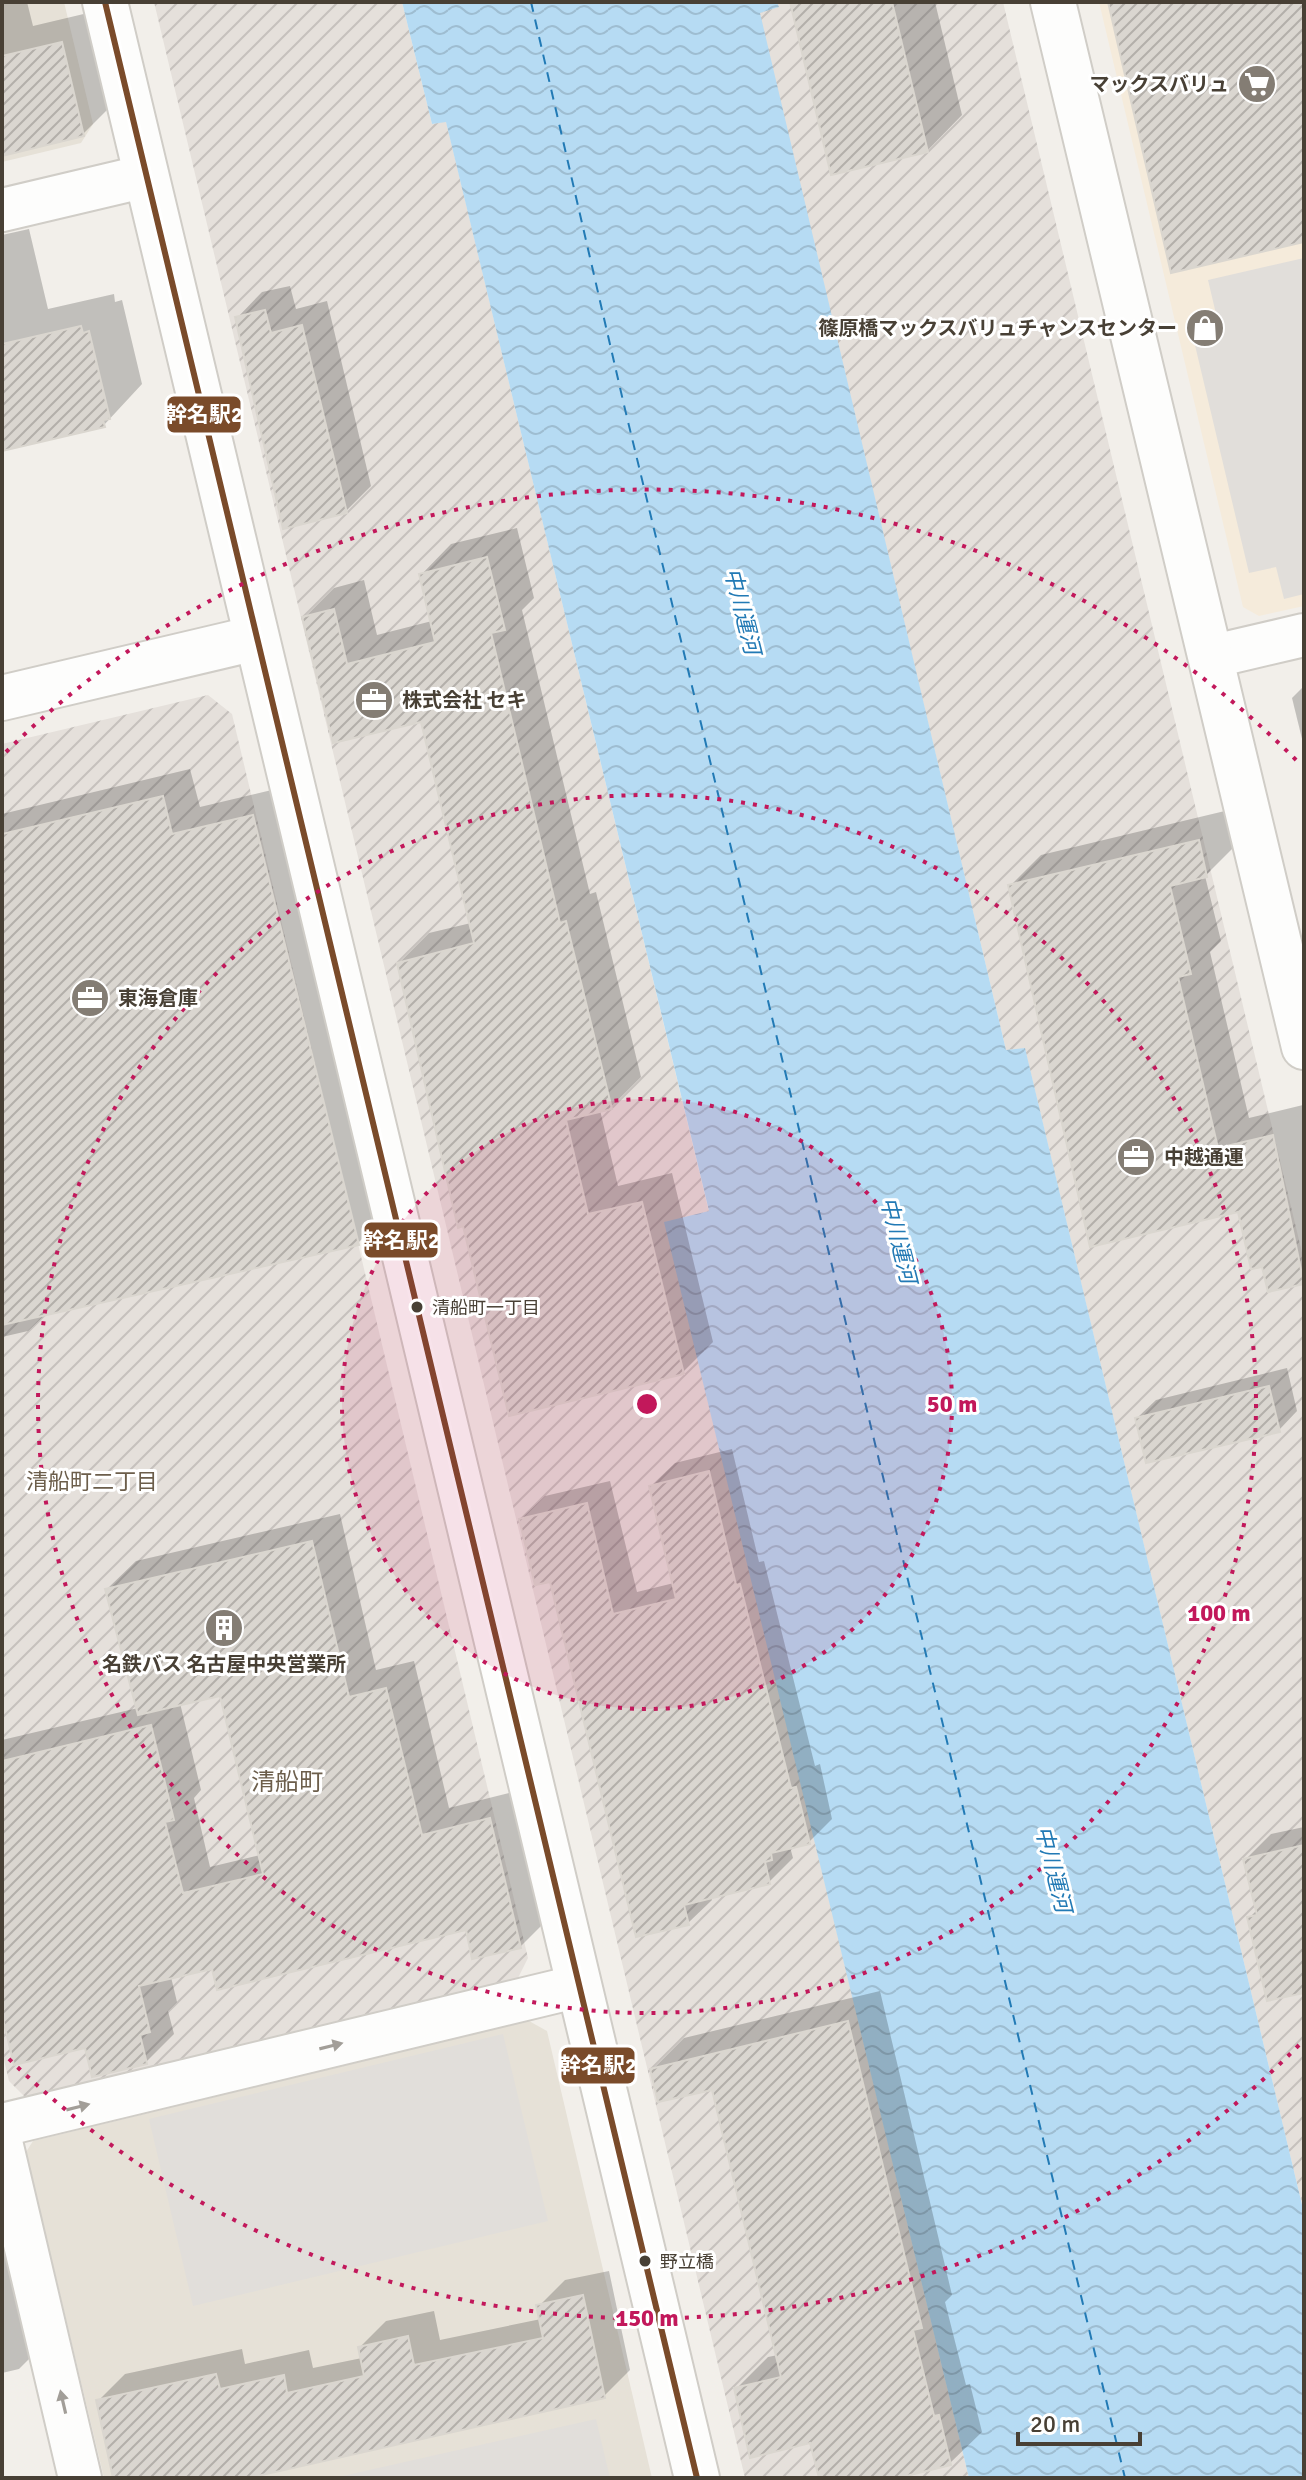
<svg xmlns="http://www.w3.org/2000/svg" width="1306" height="2480" font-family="Signika,'Noto Sans JP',sans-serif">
  <defs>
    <pattern id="industrial-furrows" width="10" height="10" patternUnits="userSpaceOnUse" patternTransform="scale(2)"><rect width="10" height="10" fill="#e5e0db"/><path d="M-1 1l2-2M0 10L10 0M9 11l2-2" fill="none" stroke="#c6c1bd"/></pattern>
    <pattern id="water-waves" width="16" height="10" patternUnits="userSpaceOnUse" patternTransform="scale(2)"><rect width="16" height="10" fill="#b6dbf3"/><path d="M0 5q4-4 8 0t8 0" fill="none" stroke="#9ebdd1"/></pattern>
    <pattern id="building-hatch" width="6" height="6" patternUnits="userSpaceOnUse" patternTransform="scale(2)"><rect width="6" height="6" fill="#dad6d0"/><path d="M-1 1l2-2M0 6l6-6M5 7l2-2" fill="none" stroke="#b3afaa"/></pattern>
  </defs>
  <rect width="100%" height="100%" fill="#f2efea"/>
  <!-- residential -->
  <g fill="#e6e1d7">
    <path d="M 2,2 L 64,2 L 93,124 L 81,143 L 2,162 Z"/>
    <path d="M 529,2021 L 547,2031 L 652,2478 L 104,2478 L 26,2152 L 33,2141 Z"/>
  </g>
  <!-- commercial -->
  <path fill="#f5ebdb" d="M 1099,2 L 1304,2 L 1304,606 L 1259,616 L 1243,607 Z"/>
  <!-- industrial -->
  <g fill="url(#industrial-furrows)">
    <path d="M 154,2 L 402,2 L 432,124 L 446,121 L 709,1212 L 665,1222 L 969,2478 L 745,2478 Z"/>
    <path d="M 777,2 L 1003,2 L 1304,1261 L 1304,2213 L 1025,1049 L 1006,1050 L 759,13 L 778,7 Z"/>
    <path d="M 208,695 L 232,714 L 528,1958 L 518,1978 L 25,2097 L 9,2081 L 2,2052 L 2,744 Z"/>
  </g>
  <!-- parking -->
  <g fill="#e1deda">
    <path d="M 1304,258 L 1304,594 L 1284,599 L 1276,567 L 1249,573 L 1194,341 L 1221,335 L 1208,280 Z"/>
    <path d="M 503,2034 L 548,2221 L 193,2306 L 149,2119 Z"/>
    <path d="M 596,2419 L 610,2478 L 334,2478 Z"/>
  </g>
  <!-- water -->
  <path fill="url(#water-waves)" d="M 402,2 L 777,2 L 779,7 L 760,13 L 1006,1050 L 1025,1048 L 1304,2213 L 1304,2478 L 969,2478 L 664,1222 L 709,1211 L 446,122 L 432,124 Z"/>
  <!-- shadow -->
  <g fill="#0003" fill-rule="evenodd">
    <path d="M 2,2 L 27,2 L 33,26 L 92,12 L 114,103 L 83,134 L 2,153 Z"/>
    <path d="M 792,2 L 935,2 L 962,115 L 927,151 Z"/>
    <path d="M 29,229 L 48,309 L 114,294 L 115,302 L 122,300 L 142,384 L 104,425 L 2,449 L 2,235 Z"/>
    <path d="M 290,286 L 296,309 L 327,301 L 371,486 L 346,511 L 237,318 L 262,292 Z"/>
    <path d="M 517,528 L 534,598 L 522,610 L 590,894 L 596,892 L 641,1077 L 610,1108 L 600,1110 L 618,1186 L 672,1173 L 713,1342 L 683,1372 L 399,963 L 429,933 L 471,923 L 423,720 L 334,741 L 304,618 L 334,588 L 364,580 L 377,635 L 432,621 L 421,575 L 451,544 Z"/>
    <path d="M 1304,686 L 1304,747 L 1292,698 Z"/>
    <path d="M 190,769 L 200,807 L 280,788 L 386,1215 L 358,1243 L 48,1312 L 28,1331 L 2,1337 L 2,814 Z"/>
    <path d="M 1229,810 L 1237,844 L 1205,876 L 1221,941 L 1210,952 L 1249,1118 L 1303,1105 L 1303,1282 L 1263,1265 L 1239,1209 L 1010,886 L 1041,855 Z"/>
    <path d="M 1287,1368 L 1297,1411 L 1279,1430 L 1137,1418 L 1156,1400 Z"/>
    <path d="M 732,1449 L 759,1562 L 764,1561 L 815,1766 L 820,1764 L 832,1819 L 809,1842 L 790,1847 L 793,1858 L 769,1882 L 711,1896 L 712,1900 L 688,1923 L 551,1579 L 521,1519 L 545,1496 L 610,1481 L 637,1592 L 674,1583 L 651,1486 L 675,1463 Z"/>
    <path d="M 340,1514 L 376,1670 L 414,1661 L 449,1808 L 517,1791 L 548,1919 L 520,1947 L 467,1928 L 214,1966 L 171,1977 L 177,2002 L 168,2011 L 174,2034 L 146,2062 L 87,2045 L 2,2007 L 2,1740 L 138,1708 L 107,1589 L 136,1561 ZM 222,1694 L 260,1855 L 210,1867 L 194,1798 L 201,1790 L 180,1703 Z"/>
    <path d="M 1304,1827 L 1304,1991 L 1249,1918 L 1257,1910 L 1245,1860 L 1271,1834 Z"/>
    <path d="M 880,1991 L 952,2295 L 945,2302 L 966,2385 L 970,2384 L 982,2432 L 950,2463 L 890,2478 L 821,2478 L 812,2441 L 736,2389 L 768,2357 L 778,2355 L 714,2087 L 652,2070 L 684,2038 Z"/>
    <path d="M 2,2154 L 39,2349 L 19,2369 L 2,2373 Z"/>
    <path d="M 609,2271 L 630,2370 L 604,2396 L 233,2478 L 115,2478 L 99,2400 L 125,2374 L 242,2349 L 245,2364 L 309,2350 L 313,2368 L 362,2358 L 360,2347 L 386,2321 L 434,2311 L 440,2340 L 541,2319 L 539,2306 L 565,2280 Z"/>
  </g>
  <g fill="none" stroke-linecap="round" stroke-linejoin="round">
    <!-- ferry -->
    <path stroke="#227ab5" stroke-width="2" stroke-dasharray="10 8" stroke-linecap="butt" d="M 531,2 L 624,405 L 1125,2478"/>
  </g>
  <!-- building -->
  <g fill="url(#building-hatch)" stroke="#dad6cf" stroke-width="2">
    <path d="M 790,2 L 892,2 L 928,152 L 831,175 Z"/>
    <path d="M 1108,2 L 1304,2 L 1304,242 L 1171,273 Z"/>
    <path d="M 62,42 L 84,136 L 2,156 L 2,56 Z"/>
    <path d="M 265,310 L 271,333 L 302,325 L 347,513 L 283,529 L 235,317 Z"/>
    <path d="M 81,326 L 83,333 L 89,331 L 110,419 L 103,420 L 105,427 L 2,451 L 2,344 Z"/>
    <path d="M 487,557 L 505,630 L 491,633 L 560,923 L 566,921 L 612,1109 L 566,1120 L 588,1214 L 642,1202 L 684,1374 L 509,1416 L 463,1226 L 458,1228 L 397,963 L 474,943 L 421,722 L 333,743 L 302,617 L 334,609 L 347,664 L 435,642 L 419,574 Z"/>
    <path d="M 163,796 L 172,834 L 253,815 L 359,1245 L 2,1325 L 2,834 Z"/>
    <path d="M 1199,840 L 1207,877 L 1170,886 L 1191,974 L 1178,977 L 1218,1148 L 1273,1135 L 1304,1284 L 1268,1292 L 1262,1267 L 1251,1269 L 1238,1212 L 1090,1247 L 1008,885 Z"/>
    <path d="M 1269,1386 L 1280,1432 L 1146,1463 L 1135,1418 Z"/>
    <path d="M 709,1471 L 736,1585 L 740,1584 L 791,1788 L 796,1787 L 810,1844 L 771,1853 L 772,1860 L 765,1862 L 770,1884 L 684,1905 L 689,1925 L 636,1937 L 550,1582 L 535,1585 L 519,1519 L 587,1503 L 613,1614 L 676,1599 L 649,1486 Z"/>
    <path d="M 312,1541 L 349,1697 L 386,1688 L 422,1835 L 490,1818 L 521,1948 L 472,1959 L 466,1930 L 217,1990 L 212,1969 L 139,1986 L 150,2032 L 140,2035 L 147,2064 L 92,2077 L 85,2048 L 14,2065 L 2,2015 L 2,1761 L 151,1725 L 174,1820 L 165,1822 L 183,1893 L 263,1874 L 220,1696 L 138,1715 L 105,1589 Z"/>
    <path d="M 1304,1845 L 1304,1993 L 1267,2001 L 1247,1917 L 1257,1915 L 1243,1859 Z"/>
    <path d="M 848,2021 L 922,2328 L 913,2330 L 934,2416 L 939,2415 L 951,2465 L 898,2478 L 819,2478 L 810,2443 L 750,2458 L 734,2388 L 781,2377 L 712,2090 L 658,2102 L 650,2069 Z"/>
    <path d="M 583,2295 L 605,2398 L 248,2478 L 113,2478 L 96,2400 L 216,2374 L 220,2389 L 284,2375 L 287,2393 L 364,2376 L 358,2347 L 408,2336 L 414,2365 L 543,2338 L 536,2305 Z"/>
  </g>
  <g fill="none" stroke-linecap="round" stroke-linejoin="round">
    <!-- minor casing -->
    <g stroke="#d0cdc7" stroke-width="46">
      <g id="minor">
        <path d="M 2,210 L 146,176"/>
        <path d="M 1210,657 L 1304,635"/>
        <path d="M 2,2125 L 579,1986"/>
        <path d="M 2,2146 L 80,2478"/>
      </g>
    </g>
    <!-- tertiary casing -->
    <g stroke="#d0cdc7" stroke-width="48">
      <g id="tertiary">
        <path d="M 105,2 L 697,2478"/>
        <path d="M 1053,2 L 1304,1047"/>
        <path d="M 2,698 L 256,638"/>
      </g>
    </g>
    <!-- minor -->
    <use href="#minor" stroke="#fdfdfc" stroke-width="42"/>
    <!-- tertiary -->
    <use href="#tertiary" stroke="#fdfdfc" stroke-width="44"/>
    <!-- bus-1 casing -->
    <g stroke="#fff" stroke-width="12">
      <path id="bus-1" d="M 105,2 L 697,2478"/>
    </g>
    <!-- bus-1 -->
    <use href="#bus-1" stroke="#7a4b2a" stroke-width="6"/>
  </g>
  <!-- one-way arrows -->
  <defs><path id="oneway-solid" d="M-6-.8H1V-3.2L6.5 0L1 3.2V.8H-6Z" transform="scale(2)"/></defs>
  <g fill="#a29e98">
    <use href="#oneway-solid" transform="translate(331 2046) rotate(-14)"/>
    <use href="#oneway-solid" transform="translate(78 2107) rotate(-14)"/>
    <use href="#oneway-solid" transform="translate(63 2402) rotate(-103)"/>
  </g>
  <!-- distance rings -->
  <circle cx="647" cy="1404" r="305" fill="#c2185b" fill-opacity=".12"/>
  <g fill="none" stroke="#c2185b" stroke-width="4" stroke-dasharray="4 8">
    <circle cx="647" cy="1404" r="305"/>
    <circle cx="647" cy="1404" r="609"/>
    <path d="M1299 2045A914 914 0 0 1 6 2056M6 752A914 914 0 0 1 1299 763"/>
  </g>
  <!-- icons -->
  <defs>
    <g id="supermarket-disc" transform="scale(2)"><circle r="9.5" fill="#847d74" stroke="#fff"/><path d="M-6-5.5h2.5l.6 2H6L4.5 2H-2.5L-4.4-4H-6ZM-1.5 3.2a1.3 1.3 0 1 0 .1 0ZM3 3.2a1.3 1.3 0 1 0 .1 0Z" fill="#fff"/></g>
    <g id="shop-disc" transform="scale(2)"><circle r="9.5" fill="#847d74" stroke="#fff"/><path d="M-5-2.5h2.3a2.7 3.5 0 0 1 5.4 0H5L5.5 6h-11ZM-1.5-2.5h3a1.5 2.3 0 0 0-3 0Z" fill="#fff"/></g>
    <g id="office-disc" transform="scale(2)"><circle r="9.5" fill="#847d74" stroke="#fff"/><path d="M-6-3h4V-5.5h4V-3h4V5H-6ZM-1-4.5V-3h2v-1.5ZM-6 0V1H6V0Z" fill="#fff"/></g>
    <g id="building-disc" transform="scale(2)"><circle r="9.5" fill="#847d74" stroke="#fff"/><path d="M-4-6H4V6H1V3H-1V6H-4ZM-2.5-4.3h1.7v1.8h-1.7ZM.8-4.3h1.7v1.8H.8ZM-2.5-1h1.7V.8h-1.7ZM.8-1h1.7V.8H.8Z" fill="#fff"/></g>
  </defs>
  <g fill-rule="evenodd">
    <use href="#supermarket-disc" x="1257" y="84"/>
    <use href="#shop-disc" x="1205" y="328"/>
    <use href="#office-disc" x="374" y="700"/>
    <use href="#office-disc" x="90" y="998"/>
    <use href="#office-disc" x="1136" y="1157"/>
    <use href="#building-disc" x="224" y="1628"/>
  </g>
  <!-- markers -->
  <g fill="#484035" stroke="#fff" stroke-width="3">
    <circle cx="417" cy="1307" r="7"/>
    <circle cx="645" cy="2261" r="7"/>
  </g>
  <g text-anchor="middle" stroke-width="6" stroke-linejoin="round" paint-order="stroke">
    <!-- bus labels -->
    <g font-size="18" fill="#484035" stroke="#fff" text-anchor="start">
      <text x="432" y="1314">清船町一丁目</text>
      <text x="660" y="2268">野立橋</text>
    </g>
    <!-- poi labels -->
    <g font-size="20" font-weight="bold" fill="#484035" stroke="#fff" text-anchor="start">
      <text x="1229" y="91" text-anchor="end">マックスバリュ</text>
      <text x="1177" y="335" text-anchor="end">篠原橋マックスバリュチャンスセンター</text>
      <text x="402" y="707">株式会社 セキ</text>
      <text x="118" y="1005">東海倉庫</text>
      <text x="1164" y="1164">中越通運</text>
      <text x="224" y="1671" text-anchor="middle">名鉄バス 名古屋中央営業所</text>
    </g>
    <!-- water labels -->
    <g font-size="22" font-style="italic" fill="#227ab5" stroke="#fff">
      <text transform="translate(743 611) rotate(76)" y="8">中川運河</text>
      <text transform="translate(899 1240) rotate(76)" y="8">中川運河</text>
      <text transform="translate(1054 1869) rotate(76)" y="8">中川運河</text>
    </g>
    <!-- neighbourhood labels -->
    <g font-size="22" fill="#6c5e4b" stroke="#fff">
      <text x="92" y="1489">清船町二丁目</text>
    </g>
    <!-- quarter labels -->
    <g font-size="24" fill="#6c5e4b" stroke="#fff">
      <text x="287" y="1790">清船町</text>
    </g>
  </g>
  <circle cx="647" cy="1404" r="12" fill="#c2185b" stroke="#fff" stroke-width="4"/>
  <g font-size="24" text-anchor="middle" font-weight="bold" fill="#c2185b" stroke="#fff" stroke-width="6" stroke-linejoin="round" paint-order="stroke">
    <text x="952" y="1412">50 m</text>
    <text x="1219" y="1621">100 m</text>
    <text x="647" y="2326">150 m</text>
  </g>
  <g stroke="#fff" stroke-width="3">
    <rect x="166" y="395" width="76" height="39" rx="8" fill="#7a4b2a"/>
    <rect x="363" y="1221" width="76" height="38" rx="8" fill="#7a4b2a"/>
    <rect x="560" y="2046" width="76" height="39" rx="8" fill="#7a4b2a"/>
  </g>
  <g font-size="22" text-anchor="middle" font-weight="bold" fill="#fff">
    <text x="204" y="422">幹名駅2</text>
    <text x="401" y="1248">幹名駅2</text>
    <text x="598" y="2073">幹名駅2</text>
  </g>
  <!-- border -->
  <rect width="1306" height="2480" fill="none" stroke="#484035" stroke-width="8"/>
  <!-- scale -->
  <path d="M1018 2432v12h122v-12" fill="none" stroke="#484035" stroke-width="4"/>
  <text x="1030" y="2432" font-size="24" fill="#484035" stroke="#ffffff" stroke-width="6" paint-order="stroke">20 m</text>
</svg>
